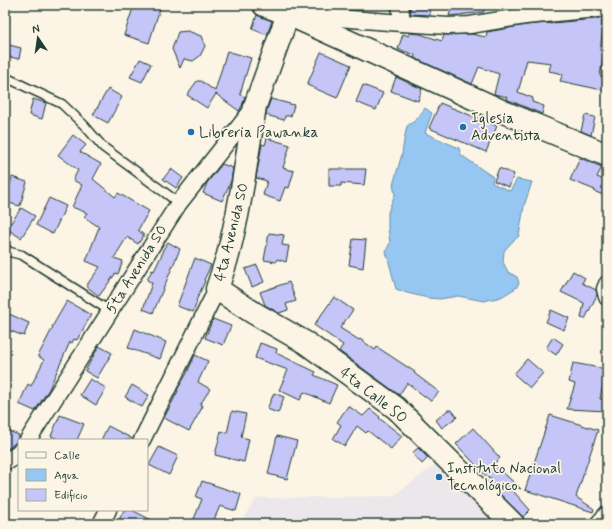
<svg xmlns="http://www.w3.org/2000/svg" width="612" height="529" font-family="Mynerve,sans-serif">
  <rect width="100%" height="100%" fill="#fcf5e5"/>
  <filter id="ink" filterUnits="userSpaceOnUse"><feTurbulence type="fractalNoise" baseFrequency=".025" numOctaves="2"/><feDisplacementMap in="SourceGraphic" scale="8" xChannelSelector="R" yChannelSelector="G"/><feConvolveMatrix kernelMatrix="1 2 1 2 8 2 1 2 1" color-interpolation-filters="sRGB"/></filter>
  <g filter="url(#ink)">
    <!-- built -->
    <path fill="#ece7ea" d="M 443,459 L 507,524 L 239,524 L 257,498 L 393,496 Z"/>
    <!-- water -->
    <path fill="#96c6f2" stroke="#668fa6" d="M 425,108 L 432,113 L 425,133 L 459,148 L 461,155 L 493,177 L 492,183 L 510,191 L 517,179 L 532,182 L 524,206 L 519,236 L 511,243 L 504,251 L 503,262 L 508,272 L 517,277 L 519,283 L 516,288 L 501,297 L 484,301 L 458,296 L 440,299 L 428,298 L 407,293 L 396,289 L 386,251 L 390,243 L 388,228 L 388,212 L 395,194 L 393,185 L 402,154 L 404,140 L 407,126 L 416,120 Z"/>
    <!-- building -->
    <g fill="#c6c5f7" stroke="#1f3d34">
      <path d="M 134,5 L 161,5 L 149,43 L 124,35 Z"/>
      <path d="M 410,5 L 429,5 L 430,15 L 411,14 Z"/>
      <path d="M 452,5 L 483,5 L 484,12 L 449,16 Z"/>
      <path d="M 257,15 L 272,21 L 267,35 L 252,29 Z"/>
      <path d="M 596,19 L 602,20 L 601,28 L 603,28 L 600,51 L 604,52 L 600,76 L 607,77 L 607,91 L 560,81 L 563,74 L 549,71 L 551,63 L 527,60 L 518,92 L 533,98 L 532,102 L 544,106 L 542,114 L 506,99 L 507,97 L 494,94 L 499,74 L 479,67 L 472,84 L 414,58 L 415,55 L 398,49 L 403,34 L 409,36 L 409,33 L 420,34 L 442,41 L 444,35 L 471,34 L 486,37 L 487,32 L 526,25 L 547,23 L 552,24 L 552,23 Z"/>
      <path d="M 188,31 L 201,36 L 205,46 L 200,56 L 193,61 L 184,59 L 180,68 L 172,49 L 178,32 Z"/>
      <path d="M 5,44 L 21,48 L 19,59 L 5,56 Z"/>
      <path d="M 227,51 L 251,58 L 240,94 L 245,97 L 242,106 L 239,111 L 216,94 L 207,108 L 187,95 L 197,81 L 201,81 L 215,91 Z"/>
      <path d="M 321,52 L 351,65 L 337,98 L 307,85 Z"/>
      <path d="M 140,59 L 151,64 L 142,82 L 130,77 Z"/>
      <path d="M 396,77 L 422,89 L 418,101 L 391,91 Z"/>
      <path d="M 363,85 L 383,93 L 376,110 L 356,102 Z"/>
      <path d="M 108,89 L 122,97 L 108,123 L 93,115 Z"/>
      <path d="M 33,99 L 46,103 L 42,119 L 29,115 Z"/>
      <path d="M 271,99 L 294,105 L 291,116 L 285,116 L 284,120 L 266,115 L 267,109 Z"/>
      <path d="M 440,103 L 497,126 L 486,152 L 429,128 Z"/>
      <path d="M 585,115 L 595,117 L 591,135 L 581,131 Z"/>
      <path d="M 73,135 L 86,145 L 80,152 L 101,164 L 93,179 L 115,197 L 118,193 L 149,211 L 138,230 L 144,235 L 138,244 L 127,237 L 114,258 L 123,261 L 118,274 L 116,273 L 99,296 L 86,286 L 100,267 L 86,261 L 99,227 L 84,217 L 87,213 L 72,207 L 82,185 L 73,180 L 78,170 L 58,155 Z"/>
      <path d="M 267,138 L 290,145 L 283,168 L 294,171 L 289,188 L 285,187 L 280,201 L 263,195 L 267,181 L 256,178 L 262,144 L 265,145 Z"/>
      <path d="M 580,158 L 602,167 L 597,177 L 607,181 L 607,197 L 594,191 L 595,190 L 570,180 Z"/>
      <path d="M 222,164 L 233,168 L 231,181 L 222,201 L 203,193 L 207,183 Z"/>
      <path d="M 499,168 L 514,174 L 509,187 L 494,181 Z"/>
      <path d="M 171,169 L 183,178 L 176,188 L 163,179 Z"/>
      <path d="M 329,169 L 366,169 L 364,185 L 341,183 L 341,186 L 329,186 Z"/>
      <path d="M 12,177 L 27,182 L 20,206 L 5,202 Z"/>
      <path d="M 49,198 L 66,206 L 53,234 L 36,225 Z"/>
      <path d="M 21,208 L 35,216 L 21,238 L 7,229 Z"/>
      <path d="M 269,233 L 284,235 L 282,245 L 289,246 L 286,262 L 277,259 L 276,262 L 264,260 Z"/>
      <path d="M 353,239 L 366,240 L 363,268 L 349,265 Z"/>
      <path d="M 168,242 L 180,249 L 153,313 L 143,309 L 152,283 L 147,280 L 152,270 L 154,271 L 163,252 L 162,251 Z"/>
      <path d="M 195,258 L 211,265 L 204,280 L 205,281 L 196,301 L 197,302 L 193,312 L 177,306 Z"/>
      <path d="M 257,265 L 264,282 L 252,287 L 245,269 Z"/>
      <path d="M 573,271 L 585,278 L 582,283 L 596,290 L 597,295 L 585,319 L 581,318 L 584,303 L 561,292 Z"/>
      <path d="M 289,282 L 296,301 L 286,304 L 288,310 L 279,313 L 265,305 L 260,292 Z"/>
      <path d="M 334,297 L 353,310 L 340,328 L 359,340 L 360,339 L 375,350 L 377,347 L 415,372 L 414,373 L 439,392 L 431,401 L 407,383 L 399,395 L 339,351 L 343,345 L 314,325 Z"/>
      <path d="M 67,301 L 91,315 L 77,340 L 74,339 L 72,343 L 70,342 L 49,389 L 35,411 L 19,404 L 28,384 L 31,386 L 44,360 L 38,356 L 53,327 L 52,327 Z"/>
      <path d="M 551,310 L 569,318 L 564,330 L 546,322 Z"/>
      <path d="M 5,312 L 29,323 L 24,336 L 5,329 Z"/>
      <path d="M 213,319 L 231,326 L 223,345 L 205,338 Z"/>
      <path d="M 135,329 L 166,342 L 160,359 L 128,348 Z"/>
      <path d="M 553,337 L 563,344 L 556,355 L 546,348 Z"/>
      <path d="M 260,343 L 277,349 L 276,353 L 316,372 L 314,375 L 337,385 L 329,403 L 304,392 L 300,400 L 279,390 L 288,370 L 255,358 Z"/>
      <path d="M 99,346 L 112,353 L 97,378 L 85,371 Z"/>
      <path d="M 195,355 L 208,361 L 198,382 L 210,389 L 200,405 L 203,406 L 189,431 L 164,418 L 178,391 L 177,390 L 186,375 Z"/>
      <path d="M 527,359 L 543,373 L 530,388 L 514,374 Z"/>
      <path d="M 573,363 L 606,369 L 600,399 L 607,399 L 607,411 L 567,409 L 575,384 L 569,382 Z"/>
      <path d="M 90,379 L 106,388 L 96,405 L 80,395 Z"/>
      <path d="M 132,385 L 149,395 L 142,407 L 125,397 Z"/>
      <path d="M 274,393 L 284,397 L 278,413 L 267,409 Z"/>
      <path d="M 348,406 L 363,416 L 370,409 L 380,417 L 379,418 L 402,436 L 391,449 L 368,431 L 366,433 L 357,426 L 345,446 L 333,439 L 341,425 L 337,422 Z"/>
      <path d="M 448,410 L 452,410 L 457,417 L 442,428 L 436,420 Z"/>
      <path d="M 232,411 L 246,414 L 241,437 L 249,439 L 244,462 L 215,455 L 221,431 L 227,433 Z"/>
      <path d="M 60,415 L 84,424 L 77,440 L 60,440 L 51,436 Z"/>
      <path d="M 550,415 L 598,430 L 576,497 L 594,509 L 593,512 L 525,490 Z"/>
      <path d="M 108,426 L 133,439 L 133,440 L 101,440 Z"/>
      <path d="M 473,428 L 500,458 L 494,464 L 521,489 L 507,484 L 530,510 L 523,517 L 490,484 L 493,480 L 488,478 L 456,444 Z"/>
      <path d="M 5,430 L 19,435 L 15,443 L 5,451 Z"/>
      <path d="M 277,436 L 297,441 L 287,479 L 268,474 Z"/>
      <path d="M 159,447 L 178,456 L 169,475 L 149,465 Z"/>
      <path d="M 418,448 L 428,458 L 422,464 L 412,453 Z"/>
      <path d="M 202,481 L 241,494 L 236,511 L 220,506 L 212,524 L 192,524 L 202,499 L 196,497 Z"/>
      <path d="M 124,510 L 132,510 L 159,524 L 117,524 Z"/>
    </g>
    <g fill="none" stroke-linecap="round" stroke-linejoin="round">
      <!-- lane casing -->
      <g stroke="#1f3d34" stroke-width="11">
        <g id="lane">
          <path d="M 5,77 L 62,104 L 85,126 L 103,147 L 179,203"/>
          <path d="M 5,248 L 10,252 L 22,255 L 110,311"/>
        </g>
      </g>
      <!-- street casing -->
      <g stroke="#1f3d34" stroke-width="19">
        <g id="street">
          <path d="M 400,5 L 402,23"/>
          <path d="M 300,15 L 402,23 L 448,26 L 470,25 L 525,16 L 607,8"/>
          <path d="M 607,284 L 605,289 L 607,297"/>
          <path d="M 28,440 L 179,203 L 254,108"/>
          <path d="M 142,440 L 217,289"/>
          <path d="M 5,461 L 10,460 L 19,452"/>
          <path d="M 101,524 L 108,510"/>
          <path d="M 598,524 L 607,514"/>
        </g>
      </g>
      <!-- secondary casing -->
      <g stroke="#1f3d34" stroke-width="25">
        <g id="secondary">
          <path d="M 264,5 L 288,14 L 506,113 L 607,155"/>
          <path d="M 288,14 L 255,106 L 243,183 L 237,216 L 228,255 L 217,289 L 254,313 L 306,343 L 396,408 L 513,524"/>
        </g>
      </g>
      <!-- lane -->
      <use href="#lane" stroke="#fcf5e5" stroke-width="8"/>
      <!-- street -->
      <use href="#street" stroke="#fcf5e5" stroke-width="16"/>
      <!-- secondary -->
      <use href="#secondary" stroke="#fcf5e5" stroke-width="22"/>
    </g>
  </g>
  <!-- markers -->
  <g fill="#1f6fb2" stroke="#fcf5e5" stroke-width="1.5">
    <circle cx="463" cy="127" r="4"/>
    <circle cx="191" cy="132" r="4"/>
    <circle cx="439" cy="477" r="4"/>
  </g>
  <g text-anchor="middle" stroke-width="3.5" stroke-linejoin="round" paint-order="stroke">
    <!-- poi labels -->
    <g font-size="15" fill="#1f3d34" stroke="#fcf5e5" text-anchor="start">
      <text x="471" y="123">Iglesia<tspan x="471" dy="17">Adventista</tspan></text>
      <text x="199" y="137">Libreria Pawanka</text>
      <text x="447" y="473">Instituto Nacional<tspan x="447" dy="17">Tecnológico</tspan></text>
    </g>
    <!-- street labels -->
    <g font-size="15" fill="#1f3d34" stroke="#fcf5e5">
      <text transform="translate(231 232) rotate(-76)" y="5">4ta Avenida SO</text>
      <text transform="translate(136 269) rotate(-58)" y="5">5ta Avenida SO</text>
      <text transform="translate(374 395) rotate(38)" y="5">4ta Calle SO</text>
    </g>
  </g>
  <!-- margin -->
  <rect width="612" height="529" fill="none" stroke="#fcf5e5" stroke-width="20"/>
  <rect x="10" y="10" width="592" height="509" fill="none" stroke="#1f3d34" stroke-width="1.5" filter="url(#ink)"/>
  <!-- legend -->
  <rect x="18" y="439" width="130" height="72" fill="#fcf5e5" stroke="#a4ab9e"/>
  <rect x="26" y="452" width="20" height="6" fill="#fcf5e5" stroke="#a4ab9e"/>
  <text x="54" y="459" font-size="12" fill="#1f3d34">Calle</text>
  <rect x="26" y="469" width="20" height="12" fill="#96c6f2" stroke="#a4ab9e"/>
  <text x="54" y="479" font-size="12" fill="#1f3d34">Agua</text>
  <rect x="26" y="489" width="20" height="12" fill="#c6c5f7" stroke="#a4ab9e"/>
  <text x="54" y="499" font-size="12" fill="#1f3d34">Edificio</text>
  <!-- north arrow -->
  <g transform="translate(38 38) rotate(347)" stroke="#fcf5e5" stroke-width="3" paint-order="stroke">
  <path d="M0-3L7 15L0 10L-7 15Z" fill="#1f3d34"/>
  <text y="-6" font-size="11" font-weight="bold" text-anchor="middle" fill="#1f3d34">N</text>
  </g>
</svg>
